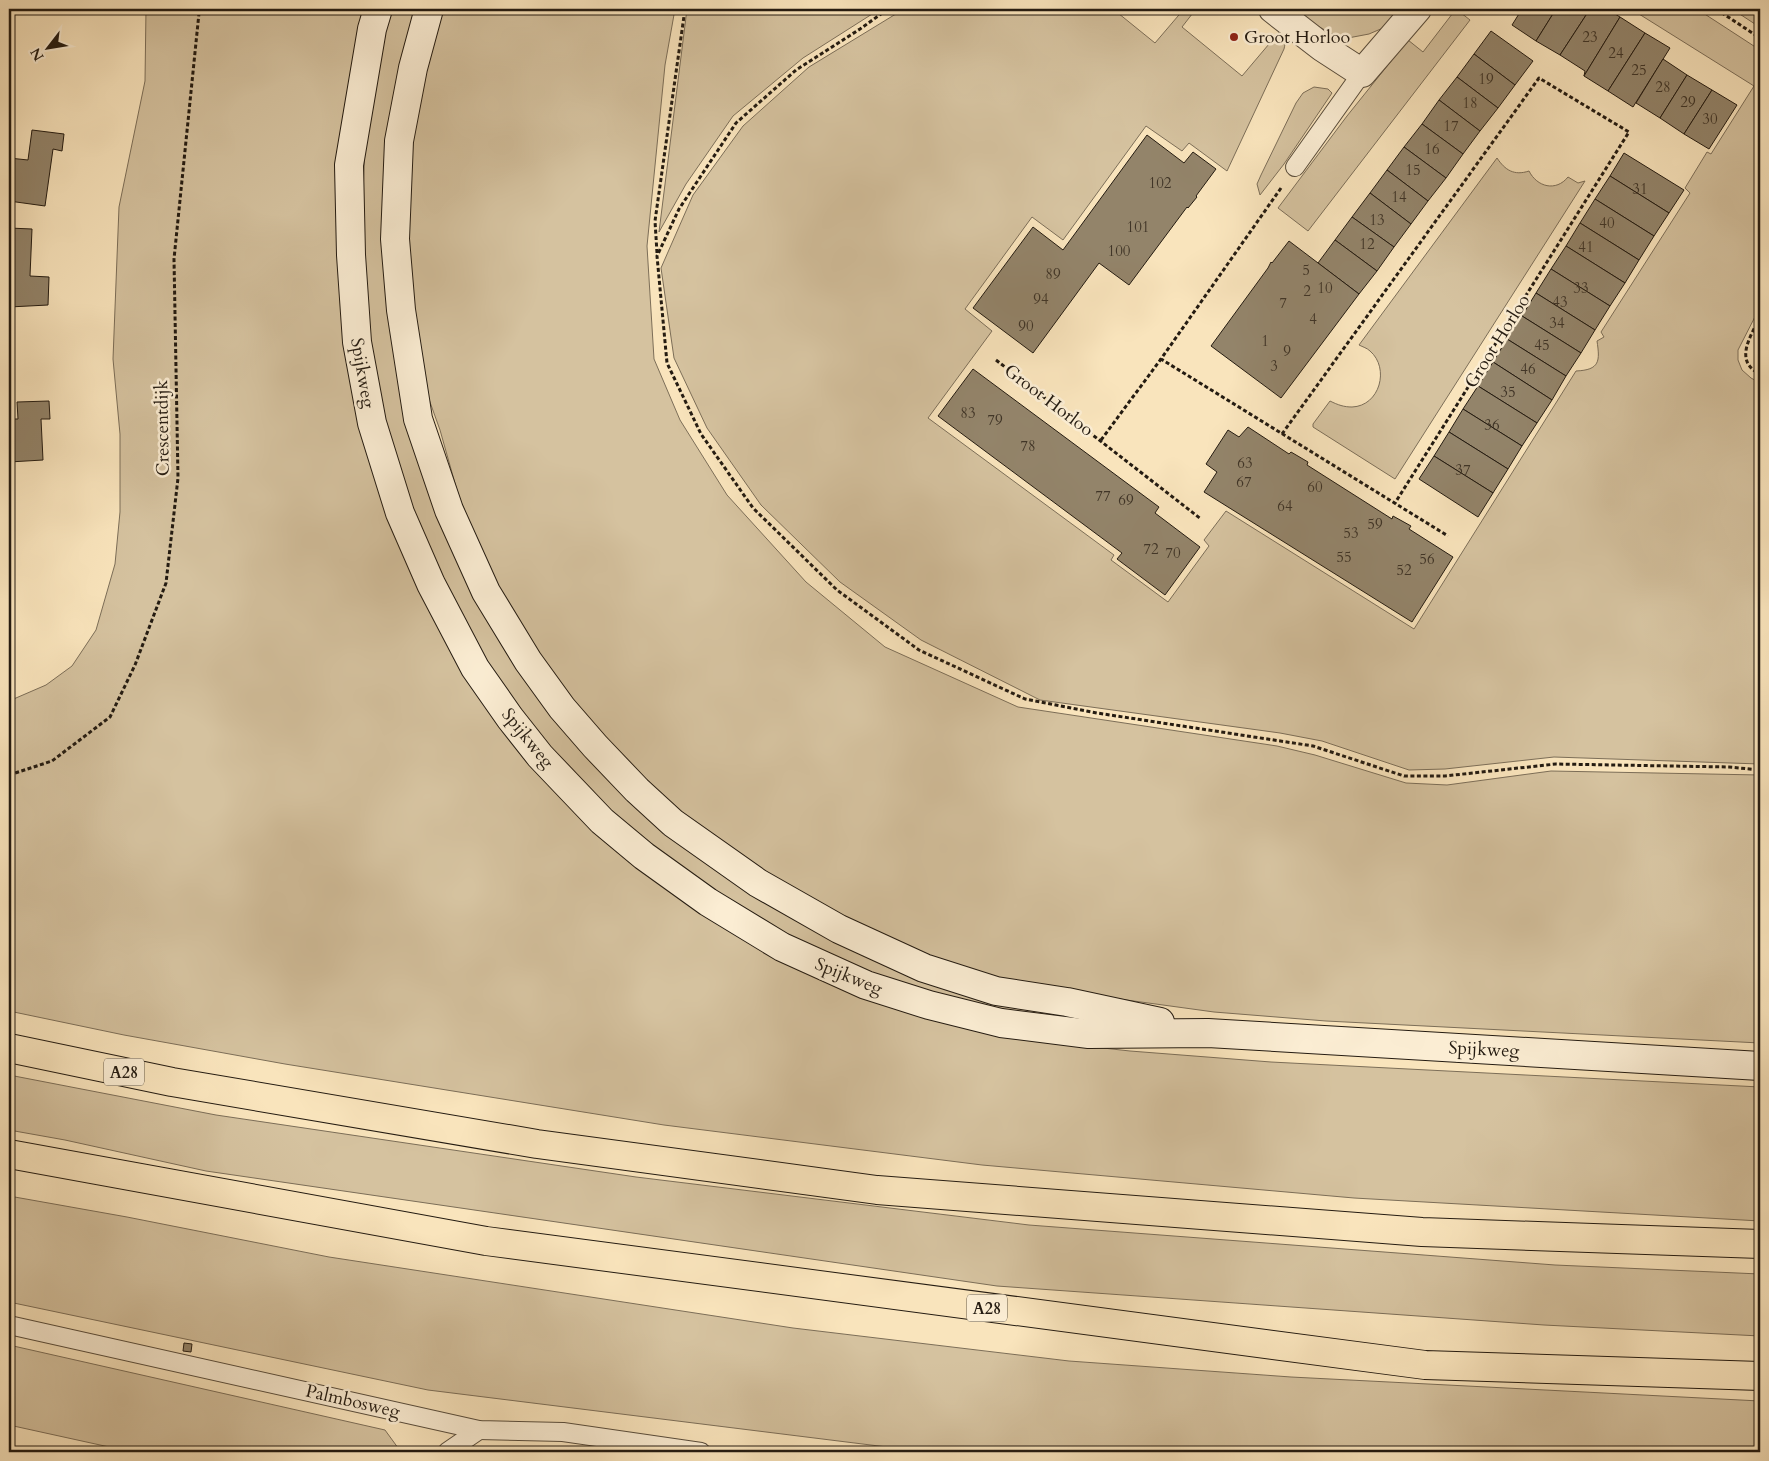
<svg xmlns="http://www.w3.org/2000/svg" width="1769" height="1461" font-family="Cardo,serif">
  <rect width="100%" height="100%" fill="#f9e4bc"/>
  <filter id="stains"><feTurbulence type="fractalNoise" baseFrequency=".004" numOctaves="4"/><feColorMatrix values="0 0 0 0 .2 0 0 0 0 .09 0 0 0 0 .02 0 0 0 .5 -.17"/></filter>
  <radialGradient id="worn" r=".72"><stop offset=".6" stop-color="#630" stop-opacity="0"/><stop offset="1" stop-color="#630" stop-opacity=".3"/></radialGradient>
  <!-- green -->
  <g fill="#d5c29f" stroke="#7c6e58">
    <path d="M 146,9 L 366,9 L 346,337 L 470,681 L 722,926 L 1058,1043 L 1130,1051 L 1271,1062 L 1760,1087 L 1760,1221 L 1354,1198 L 982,1165 L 664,1125 L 285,1064 L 124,1035 L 9,1011 L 9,701 L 46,685 L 72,666 L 96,630 L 115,564 L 120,512 L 120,434 L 113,359 L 119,207 L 145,81 Z"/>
    <path d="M 390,9 L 418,9 L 396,369 L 513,656 L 764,900 L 1090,1019 L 1089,1025 L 1005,1013 L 878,976 L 782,933 L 714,895 L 608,812 L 550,751 L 493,674 L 428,557 L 388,444 L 373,371 L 361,241 L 366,122 Z"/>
    <path d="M 438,9 L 675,9 L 665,65 L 647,246 L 654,359 L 680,420 L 727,495 L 806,582 L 885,647 L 1018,707 L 1277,746 L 1315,755 L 1406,783 L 1447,785 L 1551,771 L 1760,775 L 1760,1043 L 1326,1021 L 1214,1012 L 1039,988 L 964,969 L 909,950 L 790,891 L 689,818 L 653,788 L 613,749 L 543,666 L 489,572 L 458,494 L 440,430 L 421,377 L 409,283 L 407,205 L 414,115 Z"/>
    <path d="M 687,9 L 880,9 L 803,58 L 733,116 L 686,184 L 659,232 Z"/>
    <path d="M 904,9 L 1113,9 L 1155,43 L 1184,9 L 1196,9 L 1182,27 L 1242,76 L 1280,31 C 1286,37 1286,41 1284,49 L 1227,171 L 1189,143 L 1182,151 L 1146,126 L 1063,240 L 1032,217 L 965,309 L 992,331 L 928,418 L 1114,555 L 1111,560 L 1168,602 L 1209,546 L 1204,540 L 1226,511 L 1414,629 L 1576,371 C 1600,370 1600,361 1597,341 L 1604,337 L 1601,332 L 1690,193 L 1685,188 L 1707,152 L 1711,154 L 1754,86 L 1631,9 L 1697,9 L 1760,50 L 1760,307 L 1738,350 L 1738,360 L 1742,370 L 1751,378 L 1760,383 L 1760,764 L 1554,757 L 1445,769 L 1409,770 L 1322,741 L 1280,733 L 1040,700 L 921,640 L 840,582 L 761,505 L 707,428 L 674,358 L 661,268 L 693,195 L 743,126 L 809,67 Z"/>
    <path d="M 1299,9 L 1402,9 L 1390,25 L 1369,34 L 1348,38 L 1330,33 L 1295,13 Z"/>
    <path d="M 1456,9 L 1470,20 L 1308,231 L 1278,208 L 1347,116 L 1408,40 L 1423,52 Z"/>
    <path d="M 1732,9 L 1760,9 L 1760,27 L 1758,26 Z"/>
    <path d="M 1314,87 L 1328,89 L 1332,93 L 1284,164 L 1260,195 L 1257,184 L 1261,175 L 1296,103 L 1303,93 Z"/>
    <path d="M 1497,158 C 1505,170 1514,176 1529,171 C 1537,187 1556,192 1568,177 L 1578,183 L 1585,181 L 1395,479 L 1313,427 L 1313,424 L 1330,401 C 1338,405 1344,407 1352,407 C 1380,406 1390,368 1370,351 C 1367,348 1363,347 1359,345 Z"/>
    <path d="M 9,1075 L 216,1115 L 636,1177 L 1029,1225 L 1555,1265 L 1760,1274 L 1760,1336 L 1544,1325 L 997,1286 L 206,1171 L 65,1140 L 9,1130 Z"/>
    <path d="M 9,1196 L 127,1217 L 329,1257 L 793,1328 L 1069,1361 L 1291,1377 L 1760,1401 L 1760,1452 L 927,1452 L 428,1390 L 9,1302 Z"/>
    <path d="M 9,1345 L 385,1430 L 401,1452 L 132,1452 L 9,1425 Z"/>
  </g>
  <!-- building -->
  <g fill="#93846a" stroke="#241b11">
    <path d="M 1522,9 L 1556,9 L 1536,41 L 1512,25 Z"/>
    <path d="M 1556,9 L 1583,9 L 1588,12 L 1560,55 L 1536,41 Z"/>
    <path d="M 1590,9 L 1607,9 L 1620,17 L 1584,76 L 1585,71 L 1560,55 Z"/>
    <path d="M 1620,17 L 1645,33 L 1608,91 L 1584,76 Z"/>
    <path d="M 1491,31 L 1533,61 L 1515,85 L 1474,54 Z"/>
    <path d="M 1645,33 L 1670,48 L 1633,107 L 1608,91 Z"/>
    <path d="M 1474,54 L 1515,85 L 1498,108 L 1457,77 Z"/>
    <path d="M 1663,59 L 1687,75 L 1660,118 L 1636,103 Z"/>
    <path d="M 1687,75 L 1712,90 L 1684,134 L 1660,118 Z"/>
    <path d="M 1457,77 L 1498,108 L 1480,131 L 1439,100 Z"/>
    <path d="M 1712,90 L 1737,105 L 1709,149 L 1684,134 Z"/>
    <path d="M 1439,100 L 1480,131 L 1463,154 L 1422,124 Z"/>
    <path d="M 1422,124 L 1463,154 L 1446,178 L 1404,147 Z"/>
    <path d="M 32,130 L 64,134 L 62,151 L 53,149 L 45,206 L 9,201 L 9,158 L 28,160 Z"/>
    <path d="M 1147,135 L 1184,163 L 1193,152 L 1216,169 L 1196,196 L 1197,197 L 1188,208 L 1187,207 L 1129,285 L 1099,263 L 1033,353 L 973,308 L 1033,227 L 1063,250 Z"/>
    <path d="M 1404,147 L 1446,178 L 1428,201 L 1387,170 Z"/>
    <path d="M 1624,153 L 1684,190 L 1669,213 L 1610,176 Z"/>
    <path d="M 1387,170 L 1428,201 L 1411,224 L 1370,193 Z"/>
    <path d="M 1610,176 L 1669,213 L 1654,236 L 1595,199 Z"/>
    <path d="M 1370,193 L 1411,224 L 1394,247 L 1352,217 Z"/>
    <path d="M 1595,199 L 1654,236 L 1639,260 L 1580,223 Z"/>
    <path d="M 1352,217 L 1394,247 L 1377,271 L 1335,240 Z"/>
    <path d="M 1580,223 L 1639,260 L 1625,283 L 1566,246 Z"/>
    <path d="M 9,228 L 32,229 L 30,276 L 49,277 L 48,305 L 9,307 Z"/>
    <path d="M 1335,240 L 1377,271 L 1359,294 L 1318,263 Z"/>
    <path d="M 1289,241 L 1359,294 L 1281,398 L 1211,346 L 1268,268 L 1271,262 L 1272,263 Z"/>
    <path d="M 1566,246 L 1625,283 L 1610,306 L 1551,269 Z"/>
    <path d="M 1551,269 L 1610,306 L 1595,330 L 1536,293 Z"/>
    <path d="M 1536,293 L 1595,330 L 1581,353 L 1522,316 Z"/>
    <path d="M 1522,316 L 1581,353 L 1566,376 L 1507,339 Z"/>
    <path d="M 1507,339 L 1566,376 L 1552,400 L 1493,362 Z"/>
    <path d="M 1493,362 L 1552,400 L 1537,423 L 1478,386 Z"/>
    <path d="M 973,369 L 1159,507 L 1155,513 L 1200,547 L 1165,595 L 1117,559 L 1122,553 L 938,416 Z"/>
    <path d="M 1478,386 L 1537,423 L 1522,446 L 1463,409 Z"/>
    <path d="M 49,401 L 50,419 L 41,419 L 43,460 L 9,462 L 9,419 L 18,419 L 17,402 Z"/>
    <path d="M 1463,409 L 1522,446 L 1508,469 L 1449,432 Z"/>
    <path d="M 1248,427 L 1289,454 L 1291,452 L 1308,462 L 1307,465 L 1392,519 L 1393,516 L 1411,526 L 1409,529 L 1453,557 L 1412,622 L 1204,492 L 1217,472 L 1206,464 L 1228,430 L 1239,437 Z"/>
    <path d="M 1449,432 L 1508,469 L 1493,493 L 1434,456 Z"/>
    <path d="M 1434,456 L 1493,493 L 1478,517 L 1419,479 Z"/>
    <path d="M 184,1343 L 192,1344 L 191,1352 L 183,1351 Z"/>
  </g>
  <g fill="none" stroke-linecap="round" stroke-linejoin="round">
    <!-- service casing -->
    <g stroke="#594d3c" stroke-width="20">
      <g id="service">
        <path d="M 1295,167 L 1362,73"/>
        <path d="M 9,1325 L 479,1430 L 563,1432 L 701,1452"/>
        <path d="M 447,1452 L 479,1430"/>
      </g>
    </g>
    <!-- minor casing -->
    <g stroke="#594d3c" stroke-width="30">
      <path id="minor" d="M 1273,9 L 1322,47 L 1362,73 L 1417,9"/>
    </g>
    <!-- secondary casing -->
    <g stroke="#241b11" stroke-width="30">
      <g id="secondary">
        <path d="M 378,9 L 372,29 L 349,165 L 351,255 L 357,342 L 372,423 L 400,513 L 431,584 L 475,668 L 510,718 L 540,756 L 602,821 L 644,856 L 708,902 L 782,947 L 866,985 L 929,1005 L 1001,1023 L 1089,1034 L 1208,1033 L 1760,1066"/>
        <path d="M 429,9 L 413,68 L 399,141 L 395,239 L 401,310 L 418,419 L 449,510 L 486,592 L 528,661 L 562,708 L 595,746 L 637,790 L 673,823 L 758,883 L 839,929 L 924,968 L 996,991 L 1067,1002 L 1160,1022"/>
      </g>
    </g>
    <!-- motorway casing -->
    <g stroke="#241b11" stroke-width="30">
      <g id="motorway">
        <path d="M 9,1048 L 172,1082 L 537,1144 L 877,1190 L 1422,1232 L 1760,1244"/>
        <path d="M 9,1154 L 486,1241 L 1425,1365 L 1760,1376"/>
      </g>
    </g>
    <!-- path -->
    <g stroke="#241b11" stroke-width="3" stroke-dasharray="4 2.5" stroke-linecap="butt">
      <path d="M 888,9 L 860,29 L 796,70 L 736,123 L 679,209 L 657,256 L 667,363 L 701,434 L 753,508 L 837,590 L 919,650 L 1025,699 L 1097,713 L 1313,746 L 1404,776 L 1445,776 L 1556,764 L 1729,767 L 1760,770"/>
      <path d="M 1716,9 L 1760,38"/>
      <path d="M 1281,188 L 1161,359 L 1448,536"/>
      <path d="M 657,253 L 655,221 L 685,9"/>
      <path d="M 1760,317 C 1751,336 1733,361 1760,374"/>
      <path d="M 996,360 L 1201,519"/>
      <path d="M 1282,434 L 1539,78 L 1629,132 L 1395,503"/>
      <path d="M 1101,440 L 1161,359"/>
      <path d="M 9,775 L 52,761 L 110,717 L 135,665 L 166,583 L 178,478 L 174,259 L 199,13 L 197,9"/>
    </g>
    <!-- service -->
    <use href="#service" stroke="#fbedd3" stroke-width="18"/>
    <!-- minor -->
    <use href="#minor" stroke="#fbedd3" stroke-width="28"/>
    <!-- secondary -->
    <use href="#secondary" stroke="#fbedd3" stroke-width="28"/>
    <!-- motorway -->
    <use href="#motorway" stroke="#f9e4bc" stroke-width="28"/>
  </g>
  <!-- markers -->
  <circle fill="#8f2418" stroke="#fbedd3" stroke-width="2" cx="1234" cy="37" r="5"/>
  <g text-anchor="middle" stroke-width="5" stroke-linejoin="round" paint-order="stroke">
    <!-- number labels -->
    <g font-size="15" fill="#403527">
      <text x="1590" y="42">23</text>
      <text x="1616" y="58">24</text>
      <text x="1639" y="75">25</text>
      <text x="1486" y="84">19</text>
      <text x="1663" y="92">28</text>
      <text x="1688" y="107">29</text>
      <text x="1470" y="108">18</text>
      <text x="1710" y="124">30</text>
      <text x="1451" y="131">17</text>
      <text x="1432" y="154">16</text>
      <text x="1413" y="175">15</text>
      <text x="1160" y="188">102</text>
      <text x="1640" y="194">31</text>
      <text x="1399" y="202">14</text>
      <text x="1377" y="225">13</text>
      <text x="1607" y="228">40</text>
      <text x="1138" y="232">101</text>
      <text x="1367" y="249">12</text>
      <text x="1586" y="252">41</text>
      <text x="1119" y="256">100</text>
      <text x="1306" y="275">5</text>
      <text x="1053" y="279">89</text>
      <text x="1325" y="293">10</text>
      <text x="1581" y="293">33</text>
      <text x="1307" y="296">2</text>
      <text x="1041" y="304">94</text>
      <text x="1560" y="307">43</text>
      <text x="1283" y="308">7</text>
      <text x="1313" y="324">4</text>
      <text x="1557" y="328">34</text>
      <text x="1026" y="331">90</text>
      <text x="1265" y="346">1</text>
      <text x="1542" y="350">45</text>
      <text x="1287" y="356">9</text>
      <text x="1274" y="371">3</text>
      <text x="1528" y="374">46</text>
      <text x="1508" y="397">35</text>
      <text x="968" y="418">83</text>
      <text x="995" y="425">79</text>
      <text x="1492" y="430">36</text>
      <text x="1028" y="451">78</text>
      <text x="1245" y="468">63</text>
      <text x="1463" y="475">37</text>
      <text x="1244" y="487">67</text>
      <text x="1315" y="492">60</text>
      <text x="1103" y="501">77</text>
      <text x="1126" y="505">69</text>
      <text x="1285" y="511">64</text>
      <text x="1375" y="529">59</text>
      <text x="1351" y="538">53</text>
      <text x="1151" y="554">72</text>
      <text x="1173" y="558">70</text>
      <text x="1344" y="562">55</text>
      <text x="1427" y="564">56</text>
      <text x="1404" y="575">52</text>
    </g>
    <!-- shield labels -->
    <g fill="#fbedd3" stroke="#645a4b" stroke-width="1">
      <rect x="104" y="1058.5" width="40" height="27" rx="4"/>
      <rect x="967" y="1294.5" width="40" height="27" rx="4"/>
    </g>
    <g font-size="16" font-weight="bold" fill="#241b11">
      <text x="124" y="1078">A28</text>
      <text x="987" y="1314">A28</text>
    </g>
    <!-- poi labels -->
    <g font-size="18" fill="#241b11" stroke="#fbedd3" text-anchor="start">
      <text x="1244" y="43">Groot Horloo</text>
    </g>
    <!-- street labels -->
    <g font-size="18" fill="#241b11" stroke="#fbedd3">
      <text transform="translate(1497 341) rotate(-58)" y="6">Groot Horloo</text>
      <text transform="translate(363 373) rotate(80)" y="6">Spijkweg</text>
      <text transform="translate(1049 400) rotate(37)" y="6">Groot Horloo</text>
      <text transform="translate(162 428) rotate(-91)" y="6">Crescentdijk</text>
      <text transform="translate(528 738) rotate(51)" y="6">Spijkweg</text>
      <text transform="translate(849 976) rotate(22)" y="6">Spijkweg</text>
      <text transform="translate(1484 1049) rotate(3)" y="6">Spijkweg</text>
      <text transform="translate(353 1401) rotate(13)" y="6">Palmbosweg</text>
    </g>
  </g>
  <!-- margin -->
  <rect width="1769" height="1461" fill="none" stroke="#f9e4bc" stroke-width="30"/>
  <rect x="10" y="10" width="1749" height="1441" fill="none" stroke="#241b11" stroke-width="2.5"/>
  <rect x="15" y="15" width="1739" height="1431" fill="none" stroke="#241b11"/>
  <!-- north arrow -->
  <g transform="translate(48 48) rotate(239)" stroke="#fbedd3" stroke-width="4" paint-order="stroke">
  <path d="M0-4L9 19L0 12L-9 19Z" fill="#241b11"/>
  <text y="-8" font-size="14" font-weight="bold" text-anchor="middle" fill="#241b11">N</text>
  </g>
  <rect width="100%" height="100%" filter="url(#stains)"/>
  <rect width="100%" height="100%" fill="url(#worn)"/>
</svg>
